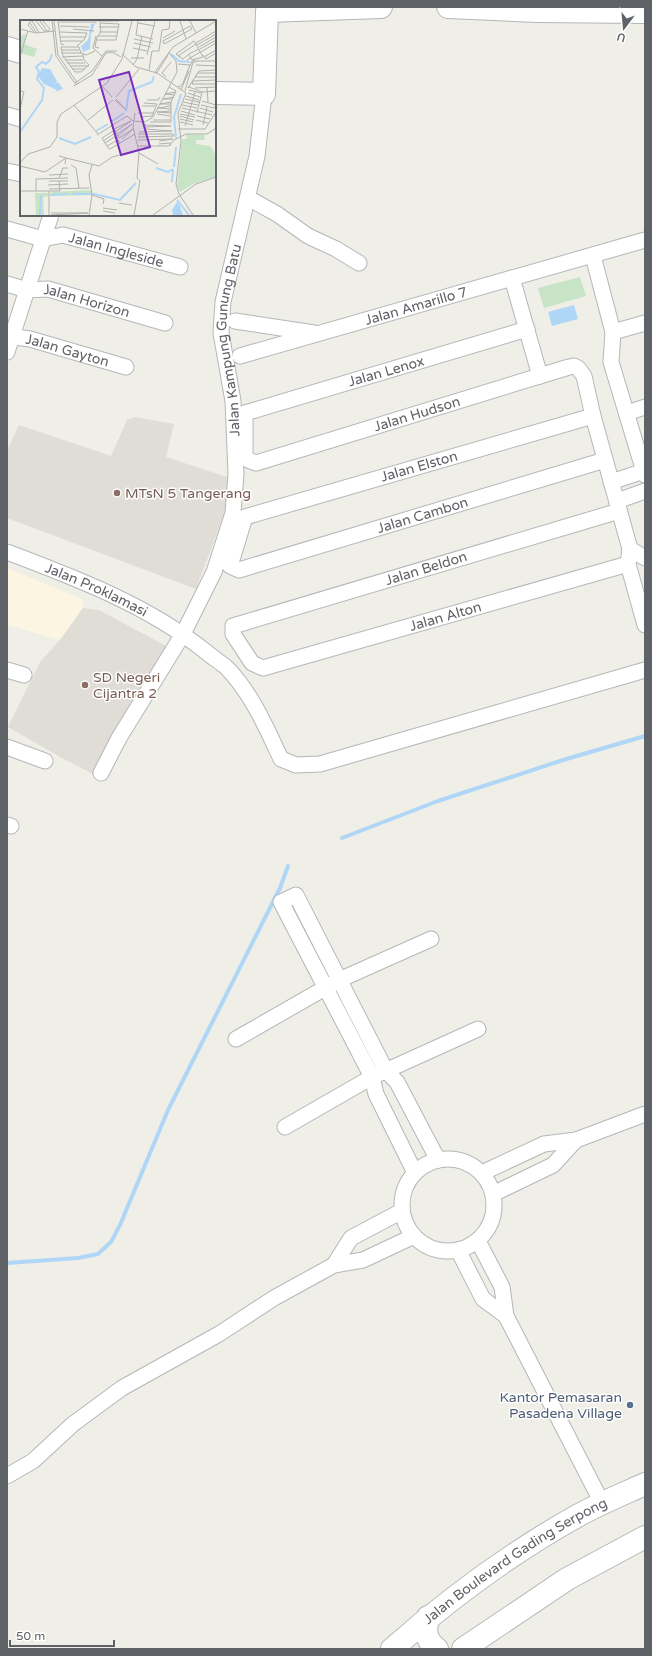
<svg xmlns="http://www.w3.org/2000/svg" width="652" height="1656" font-family="'Varela Round',sans-serif">
  <rect width="100%" height="100%" fill="#efeee7"/>
  <!-- commercial -->
  <path fill="#fbf5e1" d="M 7,568 L 82,599 L 83,608 L 60,640 L 7,625 Z"/>
  <!-- education -->
  <g fill="#dfddd6">
    <path d="M 135,417 L 174,424 L 166,457 L 230,478 L 226,509 L 196,589 L 7,518 L 7,450 L 19,425 L 111,456 L 127,420 Z"/>
    <path d="M 83,608 L 99,610 L 166,646 L 128,708 L 93,774 L 60,757 L 8,727 L 40,662 L 60,640 Z"/>
  </g>
  <!-- green -->
  <path fill="#c7e4c7" d="M 580,277 L 586,296 L 544,308 L 538,288 Z"/>
  <!-- water -->
  <path fill="#b0d6f7" d="M 574,305 L 578,319 L 552,326 L 548,312 Z"/>
  <g fill="none" stroke-linecap="round" stroke-linejoin="round">
    <!-- stream -->
    <g stroke="#b0d6f7" stroke-width="4">
      <path d="M 342,838 L 438,801 L 563,760 L 645,736"/>
      <path d="M 7,1263 L 78,1258 L 98,1254 L 111,1242 L 120,1225 L 168,1110 L 280,888 L 288,866"/>
    </g>
    <!-- street casing -->
    <g stroke="#b4b7ba" stroke-width="17">
      <g id="street">
        <path d="M 7,115 L 21,119"/>
        <path d="M 7,171 L 21,174"/>
        <path d="M 248,198 L 277,214 L 308,236 L 336,249 L 359,263"/>
        <path id="s1" d="M 7,229 L 43,239 L 63,235 L 180,267"/>
        <path d="M 593,256 L 613,332 L 611,362 L 645,475"/>
        <path d="M 512,278 L 540,376"/>
        <path id="s2" d="M 7,284 L 27,290 L 48,289 L 165,323"/>
        <path d="M 235,321 L 314,333"/>
        <path id="s3" d="M 527,329 L 245,413 L 245,456 L 248,460 L 256,463 L 569,367 L 574,366 L 578,368 L 584,376 L 593,416 L 630,549 L 628,564 L 645,625"/>
        <path d="M 613,332 L 645,323"/>
        <path id="s4" d="M 7,336 L 30,339 L 126,367"/>
        <path d="M 7,352 L 51,215"/>
        <path id="s5" d="M 240,356 L 645,240"/>
        <path d="M 627,413 L 645,407"/>
        <path id="s6" d="M 593,416 L 245,517 L 230,566 L 239,570 L 605,460"/>
        <path d="M 611,482 L 644,471"/>
        <path d="M 617,501 L 645,491"/>
        <path id="s7" d="M 619,511 L 233,626 L 233,634 L 252,663 L 263,668 L 628,564"/>
        <path d="M 630,549 L 645,558"/>
        <path id="s8" d="M 7,552 C 76,578 147,605 205,651 C 212,657 220,662 227,668 C 252,694 266,727 281,759 L 296,765 L 320,764 L 645,670"/>
        <path d="M 7,670 L 24,675"/>
        <path d="M 7,747 L 45,761"/>
        <path id="s9" d="M 101,773 L 119,738 L 183,634 L 214,572 L 233,513 L 236,474 L 233,401 L 221,333 L 223,302 L 257,156 L 264,94"/>
        <path d="M 7,825 L 11,826"/>
        <path d="M 236,1039 L 339,980 L 431,939"/>
        <path d="M 285,1127 L 372,1077 L 478,1029"/>
        <circle cx="448" cy="1205" r="46"/>
        <path d="M 415,1173 L 376,1094 L 372,1077 L 281,902 L 296,895 L 386,1071 L 397,1082 L 438,1160"/>
        <path d="M 482,1173 L 544,1144 L 576,1140 L 645,1114"/>
        <path d="M 493,1194 L 553,1165 L 576,1140"/>
        <path d="M 478,1241 L 502,1287 L 506,1316 L 602,1503"/>
        <path d="M 458,1250 L 483,1299 L 506,1316"/>
        <path d="M 334,1265 L 351,1238 L 402,1211"/>
        <path d="M 7,1476 L 33,1461 L 73,1424 L 122,1388 L 219,1334 L 274,1298 L 334,1265 L 363,1260 L 414,1236"/>
      </g>
    </g>
    <!-- secondary casing -->
    <g stroke="#b3b6ba" stroke-width="24">
      <g id="secondary">
        <path d="M 448,7 L 537,11 L 645,12"/>
        <path d="M 7,48 L 21,52"/>
        <path d="M 215,93 L 264,94 L 267,11 L 381,7"/>
        <path d="M 428,1617 C 425,1630 425,1640 437,1649"/>
        <path id="s10" d="M 392,1649 C 449,1599 512,1552 579,1515 C 601,1503 623,1494 645,1484"/>
        <path d="M 463,1649 L 567,1579 L 645,1537"/>
      </g>
    </g>
    <!-- street -->
    <use href="#street" stroke="#fff" stroke-width="15"/>
    <!-- secondary -->
    <use href="#secondary" stroke="#fff" stroke-width="22"/>
  </g>
  <!-- markers -->
  <g fill="#8d6e63" stroke="#fff" stroke-width="1.5">
    <circle cx="117" cy="493" r="4"/>
    <circle cx="85" cy="685" r="4"/>
  </g>
  <circle fill="#5c6f8a" stroke="#fff" stroke-width="1.5" cx="630" cy="1405" r="4"/>
  <g text-anchor="middle" stroke-width="3" stroke-linejoin="round" paint-order="stroke">
    <!-- street labels -->
    <g font-size="14" fill="#5f6266" stroke="#fff">
      <text dy="5" stroke="none"><textPath href="#s1" startOffset="113">Jalan Ingleside</textPath></text>
      <text dy="5" stroke="none"><textPath href="#s2" startOffset="82">Jalan Horizon</textPath></text>
      <text dy="5" stroke="none"><textPath href="#s5" startOffset="183">Jalan Amarillo 7</textPath></text>
      <text dy="5" stroke="none"><textPath href="#s9" startOffset="467">Jalan Kampung Gunung Batu</textPath></text>
      <text dy="5" stroke="none"><textPath href="#s4" startOffset="62">Jalan Gayton</textPath></text>
      <text transform="translate(386 371) rotate(-16)" y="5">Jalan Lenox</text>
      <text dy="5" stroke="none"><textPath href="#s3" startOffset="519">Jalan Hudson</textPath></text>
      <text transform="translate(419 466) rotate(-16)" y="5">Jalan Elston</text>
      <text dy="5" stroke="none"><textPath href="#s6" startOffset="615">Jalan Cambon</textPath></text>
      <text transform="translate(426 568) rotate(-17)" y="5">Jalan Beldon</text>
      <text dy="5" stroke="none"><textPath href="#s8" startOffset="97">Jalan Proklamasi</textPath></text>
      <text dy="5" stroke="none"><textPath href="#s7" startOffset="647">Jalan Alton</textPath></text>
      <text dy="5" stroke="none"><textPath href="#s10" startOffset="152">Jalan Boulevard Gading Serpong</textPath></text>
    </g>
    <!-- education labels -->
    <g font-size="14" fill="#785e54" stroke="#fff" text-anchor="start">
      <text x="125" y="498">MTsN 5 Tangerang</text>
      <text x="93" y="682">SD Negeri<tspan x="93" dy="16">Cijantra 2</tspan></text>
    </g>
    <!-- service labels -->
    <g font-size="14" fill="#4e5e75" stroke="#fff" text-anchor="end">
      <text x="622" y="1402">Kantor Pemasaran<tspan x="622" dy="16">Pasadena Village</tspan></text>
    </g>
  </g>
  <!-- overview -->
  <g transform="translate(20 20)">
    <rect width="196" height="196" fill="#efeee7"/>
    <path d="M 3,14 L 6,15 L 4,24 L 17,29 L 14,37 L 0,33 L 0,18 ZM 166,114 L 184,115 L 185,120 L 176,120 L 176,124 L 190,126 L 193,130 L 196,138 L 196,157 L 175,163 L 160,172 L 157,166 L 162,119 L 167,119 ZM 71,170 L 71,175 L 30,176 L 30,173 L 33,172 ZM 15,173 L 28,173 L 28,176 L 23,177 L 24,195 L 16,195 Z" fill="#c7e4c7"/>
    <path d="M 75,3 L 71,14 L 70,29 L 63,32 L 61,26 L 68,20 L 71,4 ZM 22,48 L 30,49 L 37,61 L 34,64 L 38,62 L 43,69 L 35,72 L 37,70 L 24,64 L 18,56 ZM 157,182 L 160,186 L 163,195 L 153,195 L 152,190 Z" fill="#b0d6f7"/>
    <path fill="none" stroke="#b0d6f7" stroke-width="2" d="M 151,34 L 159,41 L 170,42M 106,91 L 109,71 L 132,62 L 134,56M 91,102 L 104,93M 76,111 L 88,104M 0,112 L 22,80 L 24,68 L 17,59 L 19,52 L 16,47 L 22,42 L 26,44 L 30,40 L 32,34M 39,118 L 55,124 L 71,117M 156,118 L 154,97 L 161,74M 154,147 L 156,127M 136,148 L 148,152 L 153,149M 152,162 L 153,149M 51,174 L 74,174 L 100,180 L 116,163M 31,175 L 48,174M 157,180 L 169,195M 20,195 L 21,175"/>
    <path fill="none" stroke="#b1b2af" stroke-width="1" d="M 11,1 L 8,5 L 14,12M 12,1 L 19,12M 16,1 L 24,11 L 28,11 L 30,9 L 23,1M 20,1 L 27,11M 32,1 L 36,36 L 56,65M 34,1 L 38,35 L 58,64M 38,1 L 41,24 L 44,25M 78,1 L 99,1M 118,1 L 116,15 L 133,19M 160,1 L 166,19M 170,1 L 176,13M 9,2 L 17,13M 39,2 L 77,2M 118,3 L 135,6M 40,6 L 69,7M 170,6 L 172,9 L 144,24 L 143,21 ZM 79,7 L 99,7M 0,9 L 16,13 L 35,11M 53,9 L 74,11M 40,12 L 67,13 L 64,20 L 57,26M 79,12 L 98,12M 76,16 L 73,28 L 82,36M 78,16 L 97,16M 40,17 L 66,17M 143,18 L 155,11M 114,19 L 133,23M 77,20 L 96,20 L 99,4 L 80,3 L 81,12 L 77,17 L 75,27 L 79,28M 41,21 L 62,21M 114,23 L 131,27M 176,23 L 196,11M 177,25 L 196,14M 179,27 L 196,17M 113,28 L 127,31M 180,29 L 196,20M 41,30 L 59,30M 181,32 L 196,23M 41,33 L 61,33M 63,34 L 64,40 L 69,45 L 61,52 L 55,52 L 43,36 L 41,27 L 59,27 L 61,33 L 66,35 L 75,31M 102,34 L 116,47 L 137,53 L 166,73 L 158,93 L 161,121 L 156,164 L 159,174 L 173,195M 127,35 L 135,1M 169,35 L 172,40 L 183,37 L 177,26 L 174,21 L 156,34 L 163,39 L 168,35 L 169,34 L 179,29M 183,35 L 186,39 L 196,33M 0,36 L 8,11M 158,36 L 176,24M 42,37 L 63,36M 184,37 L 196,30M 111,38 L 124,38M 45,40 L 63,40M 167,40 L 180,32M 47,43 L 65,43M 113,45 L 117,39 L 122,16M 176,45 L 196,46M 50,46 L 69,46M 170,46 L 172,41 L 196,41M 52,49 L 65,49M 129,50 L 132,31 L 139,31 L 142,10 L 149,9 L 150,1M 135,52 L 153,27 L 196,1M 196,53 L 178,53 L 175,57 L 196,57M 136,54 L 148,35M 146,57 L 142,53 L 151,42M 196,60 L 173,61 L 172,64 L 196,64M 55,63 L 72,51 L 86,31 L 97,31M 54,66 L 72,55 L 86,33 L 92,32 L 101,37M 158,66 L 160,67 L 163,63 L 170,45 L 158,44M 169,66 L 168,68 L 179,51 L 196,50M 83,67 L 92,77M 169,67 L 182,72 L 177,93M 187,67 L 188,82M 175,68 L 196,67M 161,70 L 169,51M 169,70 L 181,73M 0,71 L 4,72 L 0,89M 165,71 L 173,42 L 176,42M 182,72 L 196,71M 168,73 L 180,77M 155,75 L 145,74 L 156,72M 166,76 L 179,80M 96,77 L 119,49M 152,79 L 143,79 L 154,77M 165,79 L 179,82M 95,80 L 106,90 L 96,79M 127,80 L 138,80 L 140,77M 163,82 L 178,85M 151,84 L 140,84 L 151,82M 54,85 L 78,114M 162,85 L 177,88M 181,85 L 194,88 L 196,85 L 182,81M 122,86 L 135,86M 151,86 L 138,88 L 151,89M 162,88 L 192,95M 180,88 L 193,92M 161,91 L 175,95M 118,93 L 134,93M 151,93 L 137,92 L 151,91M 137,94 L 150,96M 160,94 L 175,97M 160,96 L 174,100M 177,96 L 190,99M 120,97 L 132,96 L 137,84 L 124,83M 160,99 L 173,102M 68,100 L 93,80M 133,100 L 150,100M 176,100 L 188,103M 130,102 L 151,102 L 151,82 L 156,71 L 149,67M 160,102 L 173,105M 92,105 L 99,118 L 113,109 L 102,119M 183,105 L 187,87M 165,106 L 175,72M 125,107 L 151,106 L 125,105M 94,109 L 111,101 L 95,112M 158,109 L 185,109 L 196,92M 119,112 L 152,111 L 125,109M 97,114 L 112,104 L 98,116M 118,114 L 153,114 L 154,116 L 118,117M 77,115 L 107,96 L 113,101 L 125,102 L 133,97 L 157,52 L 156,41 L 148,32M 118,120 L 153,119 L 139,121M 83,121 L 95,113M 85,123 L 96,116M 100,123 L 93,111 L 82,118 L 89,129 L 90,129 L 115,114M 139,124 L 150,123 L 150,126M 87,126 L 98,120M 117,126 L 149,126 L 154,120 L 166,114 L 187,114 L 196,108M 119,133 L 138,144M 39,136 L 46,138 L 45,144M 0,143 L 8,134 L 30,127 L 37,117 L 37,102 L 41,94 L 87,63 L 102,39 L 112,1M 51,145 L 56,148 L 59,168M 0,146 L 25,152 L 46,138 L 79,146 L 92,137 L 118,130M 29,155 L 48,154M 39,158 L 43,148 L 48,148M 29,161 L 48,161M 28,165 L 48,164M 29,169 L 69,168M 0,171 L 40,171 L 39,161M 16,171 L 16,159 L 48,158M 29,171 L 29,195M 72,175 L 84,179 L 83,184M 99,183 L 112,185M 83,188 L 97,190M 83,191 L 95,193M 31,193 L 68,193 L 31,195M 69,195 L 72,175 L 69,155 L 72,145M 114,195 L 120,161 L 117,158 L 119,132 L 113,107 L 115,93M 133,195 L 176,164 L 196,157"/>
    <path fill="#7b2cbf" fill-opacity="0.15" stroke="#7b2cbf" stroke-width="2" d="M 109,52 L 130,127 L 101,135 L 79,60 Z"/>
    <rect width="196" height="196" fill="none" stroke="#5f6266" stroke-width="2"/>
  </g>
  <!-- border -->
  <rect width="652" height="1656" fill="none" stroke="#5f6266" stroke-width="16"/>
  <!-- north arrow -->
  <g transform="translate(624 28) rotate(196)" stroke="#ffffff" stroke-width="3" paint-order="stroke">
  <path d="M0-3L7 15L0 10L-7 15Z" fill="#5f6266"/>
  <text y="-6" font-size="11" font-weight="bold" text-anchor="middle" fill="#5f6266">U</text>
  </g>
  <!-- scale -->
  <path d="M10 1640v6h104v-6" fill="none" stroke="#5f6266" stroke-width="2"/>
  <text x="16" y="1640" font-size="12" fill="#5f6266" stroke="#ffffff" stroke-width="3" paint-order="stroke">50 m</text>
</svg>
